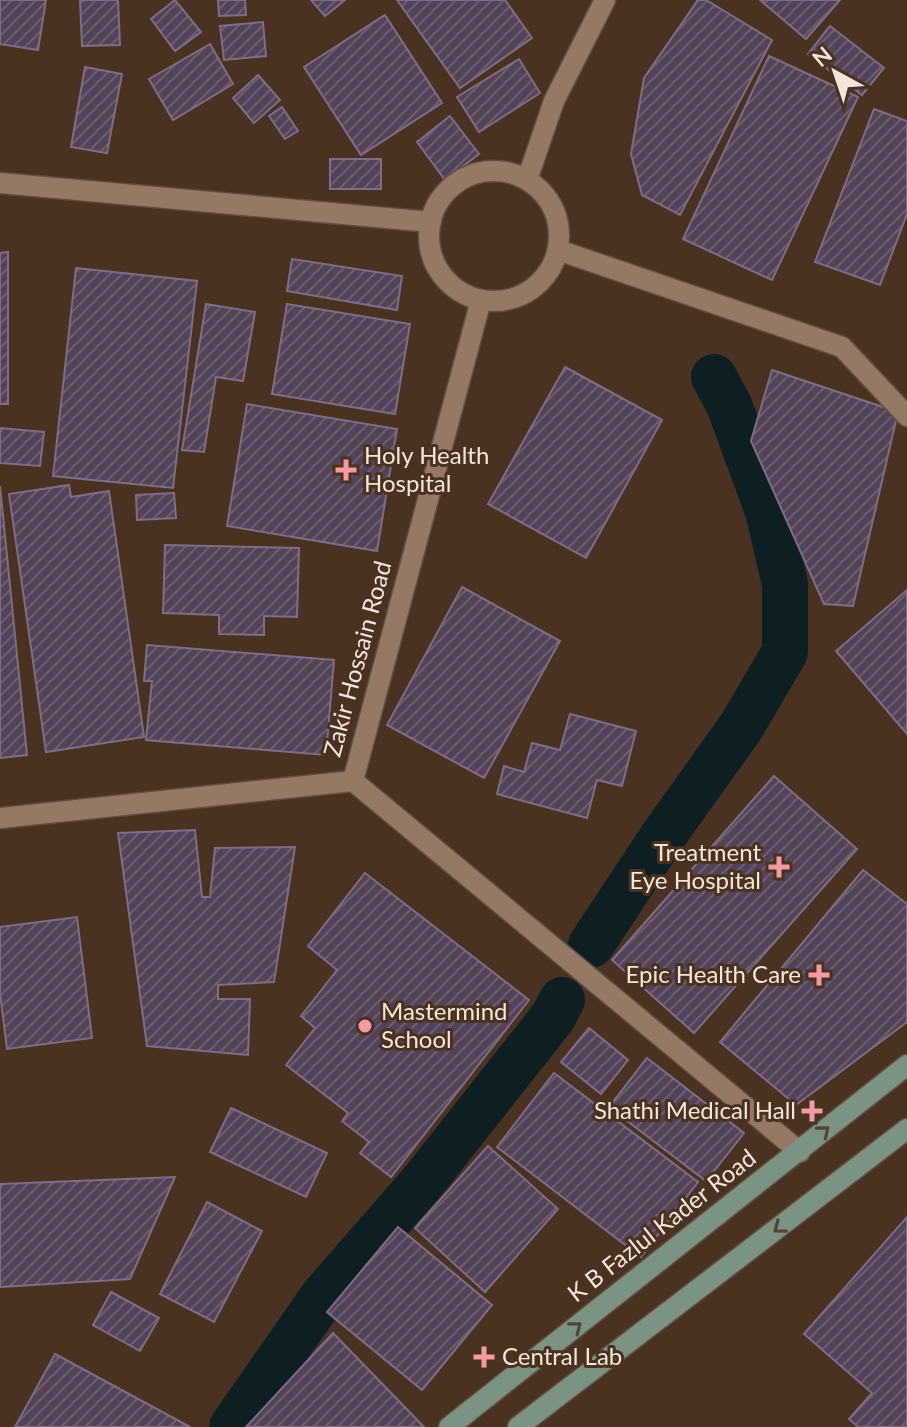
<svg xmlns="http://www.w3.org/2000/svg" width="907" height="1427" font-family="Lato,sans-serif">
  <defs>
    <pattern id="building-hatch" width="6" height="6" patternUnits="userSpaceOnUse" patternTransform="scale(2)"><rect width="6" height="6" fill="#534258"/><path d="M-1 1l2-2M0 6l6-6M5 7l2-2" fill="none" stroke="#6c5d6f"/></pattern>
  </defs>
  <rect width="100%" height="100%" fill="#493222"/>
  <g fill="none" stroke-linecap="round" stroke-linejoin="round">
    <!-- canal -->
    <g stroke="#0e1f23" stroke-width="46">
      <path d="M 591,945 L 663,836 L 741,727 L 785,652 L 785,584 L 768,511 L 729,405 L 714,377"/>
      <path d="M 232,1427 L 324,1295 L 426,1178 L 553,1017 L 562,1000"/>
    </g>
  </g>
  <!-- building -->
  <g fill="url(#building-hatch)" stroke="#7f6d85" stroke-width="2">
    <path d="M 0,0 L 46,0 L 38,50 L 0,44 Z"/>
    <path d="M 80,0 L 118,0 L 120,45 L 82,46 Z"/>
    <path d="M 175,0 L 201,32 L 175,51 L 151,19 Z"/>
    <path d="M 218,0 L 245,0 L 246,15 L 219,16 Z"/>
    <path d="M 311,0 L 345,0 L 325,16 Z"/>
    <path d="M 397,0 L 505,0 L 532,38 L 460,88 Z"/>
    <path d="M 698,0 L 706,0 L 772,40 L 680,215 L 642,195 L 631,154 L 644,78 Z"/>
    <path d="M 760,0 L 840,0 L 806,39 Z"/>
    <path d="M 385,15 L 442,103 L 361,155 L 304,67 Z"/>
    <path d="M 263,22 L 266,56 L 224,60 L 220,26 Z"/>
    <path d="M 830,26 L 884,68 L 862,95 L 808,54 Z"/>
    <path d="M 210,44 L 233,84 L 173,120 L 149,79 Z"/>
    <path d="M 769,56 L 858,97 L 772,280 L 683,239 Z"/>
    <path d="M 519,59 L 540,93 L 479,132 L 457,97 Z"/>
    <path d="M 85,67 L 122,74 L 107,153 L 71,147 Z"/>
    <path d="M 258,75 L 280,100 L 254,123 L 233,98 Z"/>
    <path d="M 282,107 L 298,131 L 285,139 L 269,116 Z"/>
    <path d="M 874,109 L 907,121 L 907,214 L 880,285 L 815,262 Z"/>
    <path d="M 450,116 L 479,154 L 445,180 L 417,142 Z"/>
    <rect x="330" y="159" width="51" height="30"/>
    <path d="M 8,252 L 8,404 L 0,404 L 0,253 Z"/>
    <path d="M 292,259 L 402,276 L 397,310 L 287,291 Z"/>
    <path d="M 76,268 L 197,281 L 173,488 L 53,476 Z"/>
    <path d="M 206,304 L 255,312 L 243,381 L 216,377 L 204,452 L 182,450 Z"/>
    <path d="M 287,304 L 410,324 L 395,414 L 272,394 Z"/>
    <path d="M 565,367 L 662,420 L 586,558 L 488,504 Z"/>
    <path d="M 772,370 L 898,412 L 853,606 L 824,604 L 751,441 Z"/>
    <path d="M 247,404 L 397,429 L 377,551 L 227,526 Z"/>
    <path d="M 0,428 L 44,432 L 40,466 L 0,463 Z"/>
    <path d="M 69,485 L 71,497 L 109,491 L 144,737 L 46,752 L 9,494 Z"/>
    <path d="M 0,486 L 27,755 L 0,758 Z"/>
    <path d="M 174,493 L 176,518 L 137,520 L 136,495 Z"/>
    <path d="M 165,545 L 299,548 L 297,617 L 264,616 L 264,635 L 219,634 L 219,615 L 163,613 Z"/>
    <path d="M 462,587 L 560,641 L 484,778 L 387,725 Z"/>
    <path d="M 907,590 L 907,734 L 836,651 Z"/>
    <path d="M 147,645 L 334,660 L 326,755 L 146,740 L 152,681 L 144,681 Z"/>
    <path d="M 570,714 L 636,731 L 622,786 L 597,780 L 587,818 L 497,794 L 504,766 L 524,772 L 532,743 L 560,750 Z"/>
    <path d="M 774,776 L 857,849 L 694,1033 L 612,960 Z"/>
    <path d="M 195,830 L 202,897 L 210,897 L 215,848 L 295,847 L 274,982 L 218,985 L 218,999 L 250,999 L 248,1055 L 147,1046 L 118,833 Z"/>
    <path d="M 863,870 L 907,904 L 907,1022 L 796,1105 L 720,1042 Z"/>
    <path d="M 365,873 L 529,1000 L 391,1177 L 360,1153 L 369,1142 L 342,1121 L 348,1113 L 286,1065 L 315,1028 L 301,1016 L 337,970 L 308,946 Z"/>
    <path d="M 77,917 L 92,1038 L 7,1049 L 0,993 L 0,927 Z"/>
    <path d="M 589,1028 L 628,1060 L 601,1094 L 561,1062 Z"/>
    <path d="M 647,1058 L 744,1133 L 706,1181 L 609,1107 Z"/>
    <path d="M 554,1073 L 698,1182 L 641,1257 L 497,1147 Z"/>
    <path d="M 231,1108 L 327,1153 L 306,1197 L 210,1152 Z"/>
    <path d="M 488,1146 L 558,1209 L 485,1292 L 415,1228 Z"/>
    <path d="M 175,1177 L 130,1279 L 0,1287 L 0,1184 Z"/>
    <path d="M 207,1202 L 262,1231 L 214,1322 L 160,1294 Z"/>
    <path d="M 907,1217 L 907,1427 L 858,1427 L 849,1419 L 872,1393 L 804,1334 Z"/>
    <path d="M 398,1227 L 492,1305 L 422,1390 L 327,1312 Z"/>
    <path d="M 111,1292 L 159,1318 L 140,1351 L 93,1325 Z"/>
    <path d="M 333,1333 L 424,1427 L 246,1427 Z"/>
    <path d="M 55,1354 L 190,1427 L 15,1427 Z"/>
  </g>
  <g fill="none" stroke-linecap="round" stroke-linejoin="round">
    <!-- street casing -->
    <g stroke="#614e3f" stroke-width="23">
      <g id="street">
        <circle cx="494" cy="236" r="65"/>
        <path d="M 527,180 L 554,101 L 605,0"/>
        <path d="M 0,183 L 431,222"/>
        <path d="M 558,250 L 842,347 L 907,416"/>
        <path d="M 353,781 L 800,1152"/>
        <path d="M 353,781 L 481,300"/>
        <path d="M 0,818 L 353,781"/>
      </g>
    </g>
    <!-- secondary casing -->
    <g stroke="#614e3f" stroke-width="23">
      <g id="secondary">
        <path d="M 449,1427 L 907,1065"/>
        <path d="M 518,1427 L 907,1129"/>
      </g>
    </g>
    <!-- street -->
    <use href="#street" stroke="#947967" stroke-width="20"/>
    <!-- secondary -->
    <use href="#secondary" stroke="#7c9282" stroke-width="20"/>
  </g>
  <!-- one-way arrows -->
  <defs><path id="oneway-chevron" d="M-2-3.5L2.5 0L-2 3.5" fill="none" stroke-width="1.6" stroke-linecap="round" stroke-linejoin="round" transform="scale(2)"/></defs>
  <g stroke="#534535">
    <use href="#oneway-chevron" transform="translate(824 1131) rotate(-40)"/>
    <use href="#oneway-chevron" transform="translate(779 1228) rotate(143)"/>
    <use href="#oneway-chevron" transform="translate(576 1327) rotate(-38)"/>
  </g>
  <!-- markers -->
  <g fill="#f49aa5" stroke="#493222" stroke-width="3">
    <path d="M342 458h8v8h8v8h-8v8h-8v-8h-8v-8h8z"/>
    <path d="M775 855h8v8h8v8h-8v8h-8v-8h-8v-8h8z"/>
    <path d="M815 963h8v8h8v8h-8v8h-8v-8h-8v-8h8z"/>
    <circle cx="365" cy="1026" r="8"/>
    <path d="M808 1099h8v8h8v8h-8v8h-8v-8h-8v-8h8z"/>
    <path d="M480 1345h8v8h8v8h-8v8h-8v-8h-8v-8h8z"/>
  </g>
  <g text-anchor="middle" stroke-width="6" stroke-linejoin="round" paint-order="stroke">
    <!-- poi labels -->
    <g font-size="24" fill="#f4e5da" stroke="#493222" text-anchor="start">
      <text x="364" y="464">Holy Health<tspan x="364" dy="28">Hospital</tspan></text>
      <text x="761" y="861" text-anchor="end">Treatment<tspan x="761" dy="28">Eye Hospital</tspan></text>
      <text x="801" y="983" text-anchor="end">Epic Health Care</text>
      <text x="381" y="1020">Mastermind<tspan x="381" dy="28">School</tspan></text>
      <text x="796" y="1119" text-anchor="end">Shathi Medical Hall</text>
      <text x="502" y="1365">Central Lab</text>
    </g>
    <!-- street labels -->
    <g font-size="24" fill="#f4e5da" stroke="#493222">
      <text transform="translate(358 659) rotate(-75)" y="8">Zakir Hossain Road</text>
      <text transform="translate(662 1226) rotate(-38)" y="8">K B Fazlul Kader Road</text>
    </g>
  </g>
  <!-- north arrow -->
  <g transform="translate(835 72) rotate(320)" stroke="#493222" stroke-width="6" paint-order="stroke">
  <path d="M0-6L14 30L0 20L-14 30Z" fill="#f4e5da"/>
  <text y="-12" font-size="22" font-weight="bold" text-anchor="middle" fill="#f4e5da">N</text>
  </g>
</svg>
